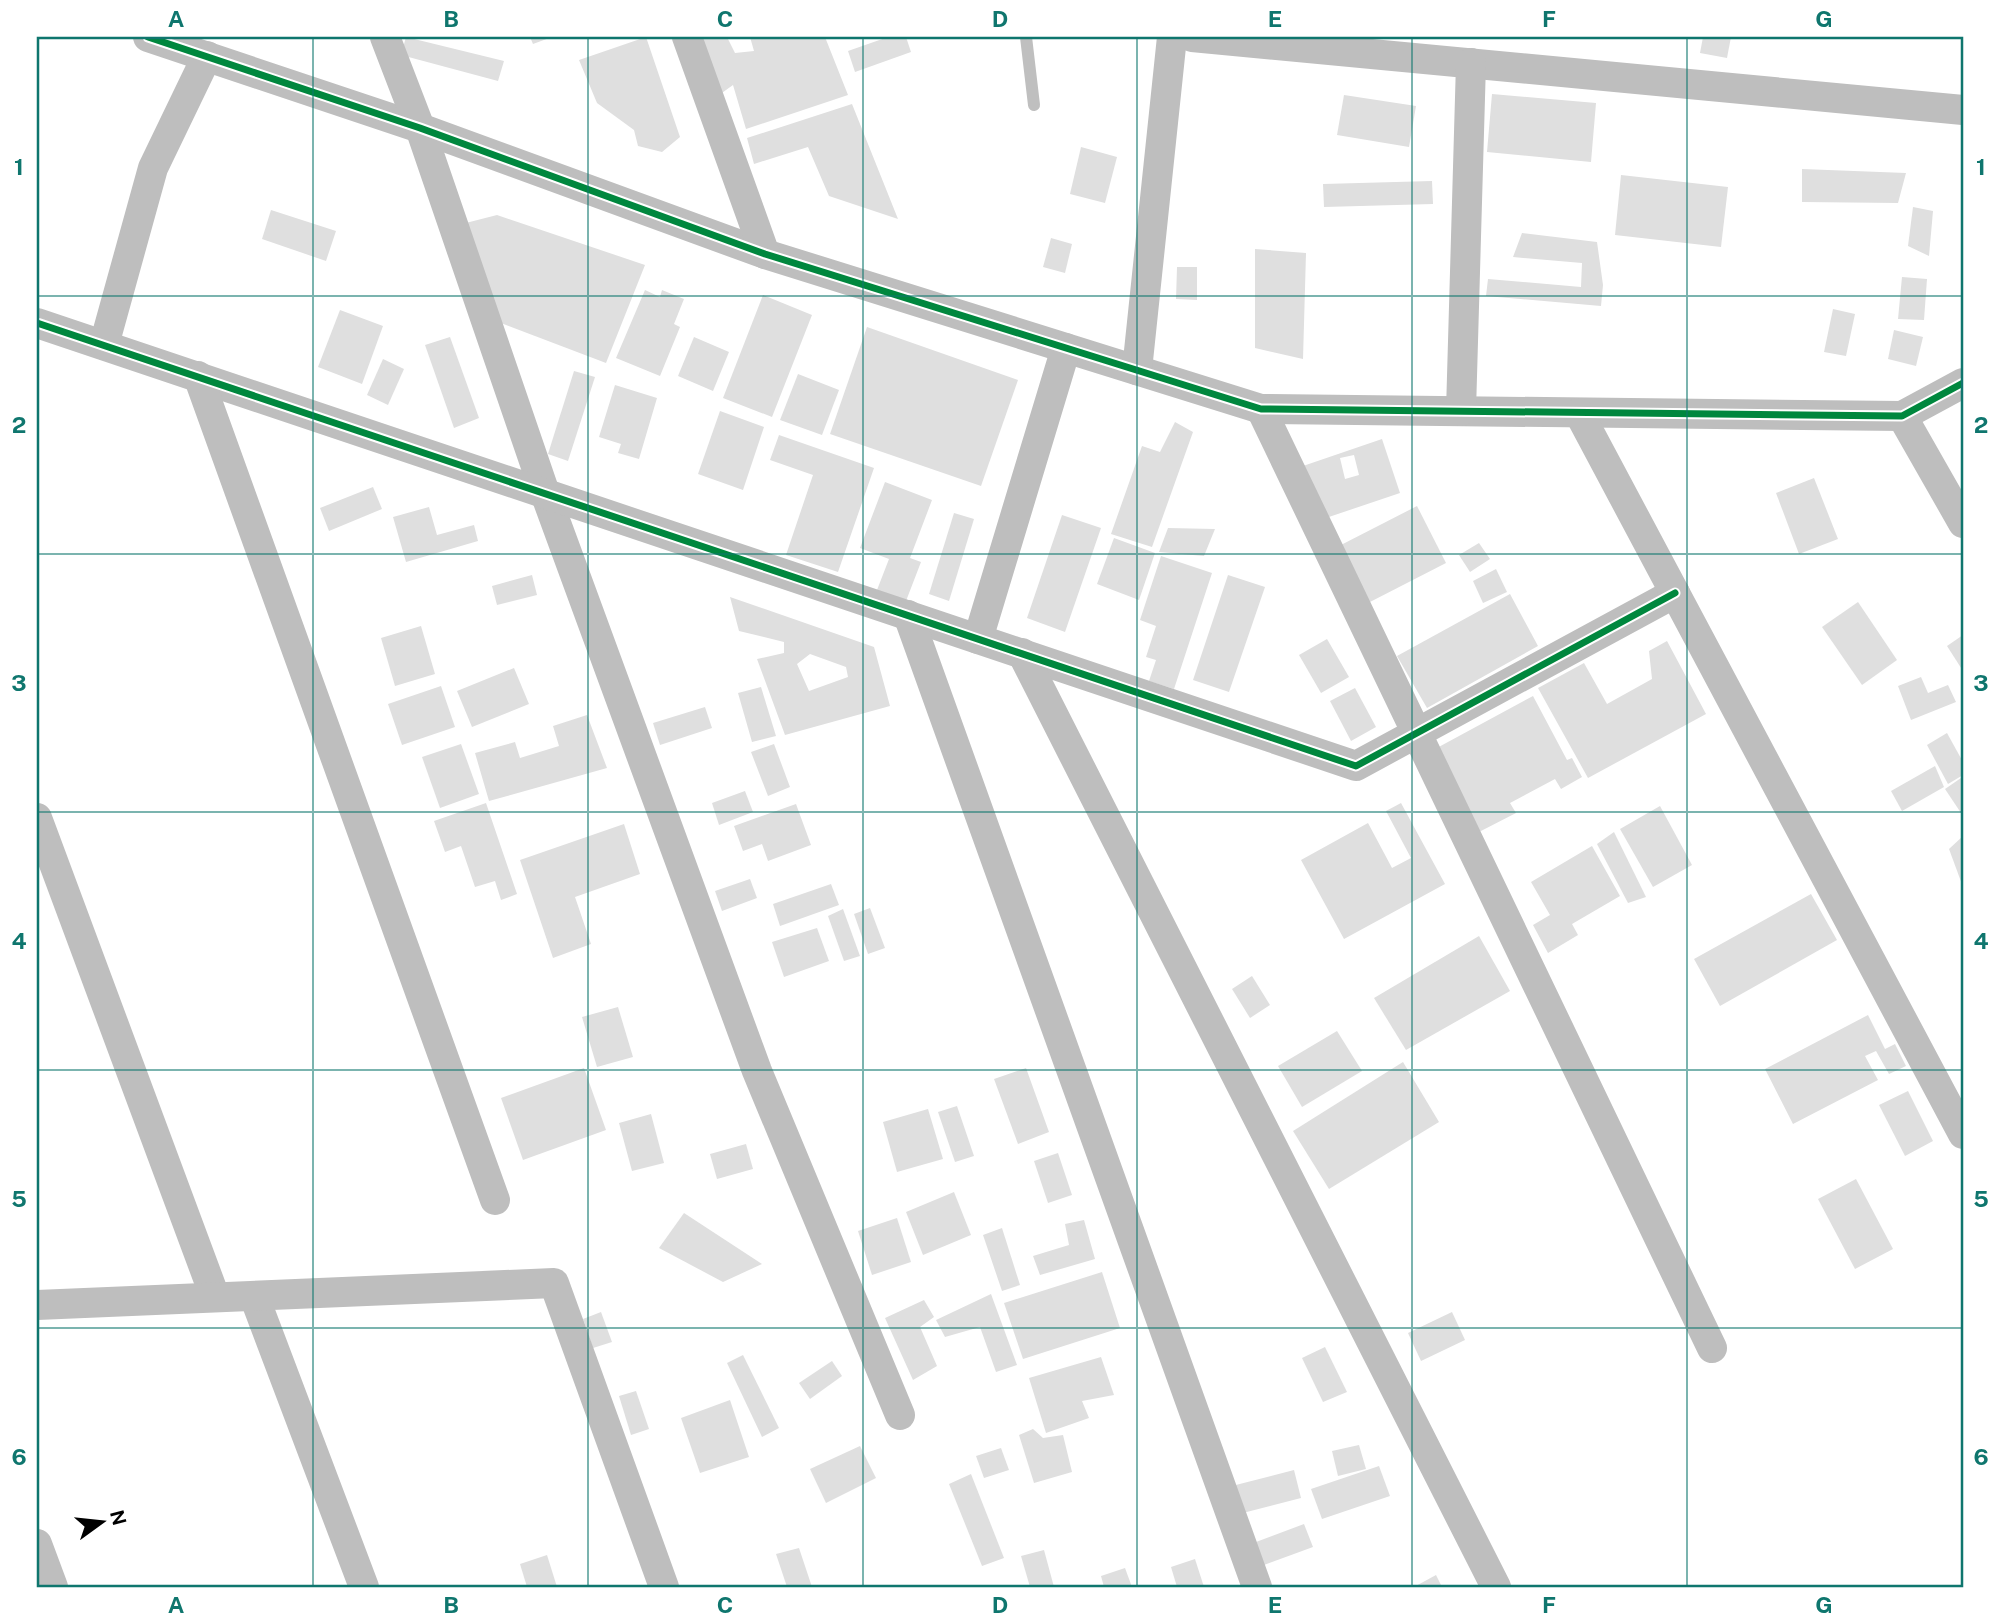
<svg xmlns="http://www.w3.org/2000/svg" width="2000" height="1624" font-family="'Public Sans',sans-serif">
  <rect width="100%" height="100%" fill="#fff"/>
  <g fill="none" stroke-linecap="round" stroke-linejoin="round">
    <!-- stream -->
    <path stroke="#bfbfbf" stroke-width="12" d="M 1026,37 L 1034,105"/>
  </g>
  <!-- building -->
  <g fill="#dfdfdf" fill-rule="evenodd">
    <path d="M 406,37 L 504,61 L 498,81 L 401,55 Z"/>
    <path d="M 530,37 L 552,37 L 533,44 Z"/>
    <path d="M 646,37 L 680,137 L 662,152 L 638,146 L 634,130 L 597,103 L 579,60 Z"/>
    <path d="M 701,37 L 727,37 L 735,53 L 754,51 L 750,37 L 825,37 L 848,95 L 746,129 L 733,85 L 719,95 Z"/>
    <path d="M 888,37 L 906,37 L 911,52 L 855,72 L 848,51 Z"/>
    <path d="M 1703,37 L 1731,37 L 1727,58 L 1700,53 Z"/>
    <path d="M 1492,94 L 1596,103 L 1591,162 L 1487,152 Z"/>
    <path d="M 1344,95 L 1416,106 L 1409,147 L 1337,135 Z"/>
    <path d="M 852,104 L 898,219 L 829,196 L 808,147 L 754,164 L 747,138 Z"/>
    <path d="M 1081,147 L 1117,157 L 1105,203 L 1070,194 Z"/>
    <path d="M 1802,169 L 1906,173 L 1898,203 L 1802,202 Z"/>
    <path d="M 1621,175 L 1728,187 L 1721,247 L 1615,235 Z"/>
    <path d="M 1432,181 L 1433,204 L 1324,207 L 1323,184 Z"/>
    <path d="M 1913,207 L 1933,211 L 1929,256 L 1908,246 Z"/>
    <path d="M 271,210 L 336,231 L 326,261 L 262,239 Z"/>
    <path d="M 497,215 L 645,265 L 606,363 L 493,320 L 458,225 Z"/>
    <path d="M 1522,233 L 1597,242 L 1603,285 L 1601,306 L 1486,296 L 1488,279 L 1581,287 L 1582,263 L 1513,257 Z"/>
    <path d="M 1051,238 L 1072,244 L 1065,273 L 1043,267 Z"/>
    <path d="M 1255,249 L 1306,253 L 1303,359 L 1255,348 Z"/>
    <path d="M 1177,267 L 1197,267 L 1197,300 L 1176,299 Z"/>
    <path d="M 1902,277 L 1927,279 L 1924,320 L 1898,319 Z"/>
    <path d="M 645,290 L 660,297 L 662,290 L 684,299 L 674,324 L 680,327 L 660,376 L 616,358 Z"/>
    <path d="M 763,295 L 812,315 L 772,417 L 723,398 Z"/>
    <path d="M 1833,309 L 1855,314 L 1846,356 L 1824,352 Z"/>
    <path d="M 340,310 L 383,326 L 362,384 L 318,367 Z"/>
    <path d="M 867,327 L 1018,380 L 981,486 L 830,434 Z"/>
    <path d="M 1894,330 L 1923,337 L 1916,366 L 1888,359 Z"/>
    <path d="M 450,337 L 479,418 L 454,428 L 425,345 Z"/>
    <path d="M 694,337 L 729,352 L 713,391 L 678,376 Z"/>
    <path d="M 383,359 L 404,369 L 388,405 L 367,395 Z"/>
    <path d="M 574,371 L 595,377 L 568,461 L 548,454 Z"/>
    <path d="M 798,374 L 839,390 L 822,435 L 780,420 Z"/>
    <path d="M 615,385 L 657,398 L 639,459 L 618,453 L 621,444 L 599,437 Z"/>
    <path d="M 720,411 L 764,427 L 743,490 L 698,474 Z"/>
    <path d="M 1175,422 L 1193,432 L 1152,547 L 1111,534 L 1142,446 L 1160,452 Z"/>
    <path d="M 779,435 L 874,468 L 838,572 L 786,555 L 813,475 L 770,460 Z"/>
    <path d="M 1382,439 L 1400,493 L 1320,520 L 1303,466 ZM 1354,455 L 1359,475 L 1345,479 L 1340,458 Z"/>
    <path d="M 1814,478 L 1838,539 L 1799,554 L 1776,493 Z"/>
    <path d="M 885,482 L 932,500 L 910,558 L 921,562 L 906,601 L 877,590 L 889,559 L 860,548 Z"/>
    <path d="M 373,487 L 382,509 L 329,531 L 320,508 Z"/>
    <path d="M 1417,506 L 1446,563 L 1368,603 L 1339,546 Z"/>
    <path d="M 429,507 L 437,535 L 474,525 L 478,541 L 406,562 L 393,517 Z"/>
    <path d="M 954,513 L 974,519 L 949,601 L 929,594 Z"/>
    <path d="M 1062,515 L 1101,528 L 1065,632 L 1027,618 Z"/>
    <path d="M 1168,528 L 1215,529 L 1204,556 L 1159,552 Z"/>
    <path d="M 1114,538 L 1155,553 L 1139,600 L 1097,584 Z"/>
    <path d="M 1479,543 L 1490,559 L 1470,572 L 1459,555 Z"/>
    <path d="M 1161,556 L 1212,573 L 1174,689 L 1149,681 L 1156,660 L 1146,657 L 1156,626 L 1140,620 Z"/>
    <path d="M 1496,569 L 1507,592 L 1483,603 L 1473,581 Z"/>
    <path d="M 532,575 L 537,595 L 497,605 L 492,586 Z"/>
    <path d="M 1228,575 L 1265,587 L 1229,692 L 1193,680 Z"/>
    <path d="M 1510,594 L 1538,646 L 1427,708 L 1397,656 Z"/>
    <path d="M 730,597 L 874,647 L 890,706 L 785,735 L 757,659 L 784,653 L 784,642 L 739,631 ZM 810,654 L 846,667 L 848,677 L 809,691 L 797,664 Z"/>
    <path d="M 1858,602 L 1897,660 L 1862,685 L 1822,627 Z"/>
    <path d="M 421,626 L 435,674 L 395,686 L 381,638 Z"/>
    <path d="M 1963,635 L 1963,671 L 1947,646 Z"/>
    <path d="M 1327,639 L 1349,677 L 1321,693 L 1299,655 Z"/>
    <path d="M 1667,641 L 1706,714 L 1588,778 L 1538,688 L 1584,663 L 1607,704 L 1652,679 L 1649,651 Z"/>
    <path d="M 514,668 L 529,704 L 472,727 L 457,691 Z"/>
    <path d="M 1921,677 L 1928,693 L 1948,685 L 1956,702 L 1911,720 L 1898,686 Z"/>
    <path d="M 441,686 L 455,727 L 402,745 L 388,704 Z"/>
    <path d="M 761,687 L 776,736 L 752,742 L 738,693 Z"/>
    <path d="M 1355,688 L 1376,727 L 1351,741 L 1330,701 Z"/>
    <path d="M 1533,696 L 1567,760 L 1572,758 L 1582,777 L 1561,789 L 1555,779 L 1510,803 L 1516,813 L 1479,832 L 1435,749 Z"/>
    <path d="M 705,707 L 712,728 L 660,745 L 653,723 Z"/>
    <path d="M 587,715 L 607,768 L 489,801 L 475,753 L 515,742 L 520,758 L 559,746 L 553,726 Z"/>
    <path d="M 1947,733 L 1963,762 L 1963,775 L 1948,784 L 1927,745 Z"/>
    <path d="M 461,744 L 479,794 L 440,808 L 422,757 Z"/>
    <path d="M 774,744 L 790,787 L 768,796 L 751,752 Z"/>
    <path d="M 1935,766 L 1944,787 L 1902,811 L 1891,791 Z"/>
    <path d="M 1961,778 L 1963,781 L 1963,816 L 1945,789 Z"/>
    <path d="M 745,791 L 753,812 L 719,825 L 712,803 Z"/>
    <path d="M 486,803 L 517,894 L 501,900 L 495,881 L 475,887 L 461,846 L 445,852 L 434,821 Z"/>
    <path d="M 1401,803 L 1445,884 L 1344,939 L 1301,860 L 1368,823 L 1392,868 L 1411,858 L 1386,811 Z"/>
    <path d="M 796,804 L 811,845 L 768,861 L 762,844 L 743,851 L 734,826 Z"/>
    <path d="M 1660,806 L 1692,865 L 1653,887 L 1620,829 Z"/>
    <path d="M 624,824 L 640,874 L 575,897 L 591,944 L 553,958 L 520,860 Z"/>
    <path d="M 1614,832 L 1646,897 L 1628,903 L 1597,844 Z"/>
    <path d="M 1963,836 L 1963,887 L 1949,849 Z"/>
    <path d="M 1592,846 L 1620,896 L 1572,924 L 1578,935 L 1548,953 L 1533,925 L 1550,915 L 1531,882 Z"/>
    <path d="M 750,879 L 757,898 L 722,911 L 715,891 Z"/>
    <path d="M 831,884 L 839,905 L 780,926 L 773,904 Z"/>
    <path d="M 1811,894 L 1837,940 L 1720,1006 L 1694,959 Z"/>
    <path d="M 870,908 L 885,948 L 868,954 L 854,914 Z"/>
    <path d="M 843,909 L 860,956 L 844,961 L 828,916 Z"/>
    <path d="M 817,928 L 829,961 L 784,977 L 772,942 Z"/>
    <path d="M 1479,936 L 1510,991 L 1406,1050 L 1374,998 Z"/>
    <path d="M 1252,976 L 1270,1005 L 1250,1018 L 1232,989 Z"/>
    <path d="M 618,1007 L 633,1057 L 597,1067 L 582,1017 Z"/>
    <path d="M 1868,1015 L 1885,1049 L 1895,1044 L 1906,1066 L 1889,1074 L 1876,1051 L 1865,1056 L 1878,1080 L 1793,1124 L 1765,1069 Z"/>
    <path d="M 1337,1031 L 1362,1071 L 1302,1107 L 1278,1066 Z"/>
    <path d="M 1403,1062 L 1439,1122 L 1329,1189 L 1293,1131 Z"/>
    <path d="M 584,1068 L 606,1130 L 523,1160 L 501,1098 Z"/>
    <path d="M 1026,1068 L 1049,1132 L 1018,1144 L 994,1079 Z"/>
    <path d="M 1908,1091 L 1933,1141 L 1905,1156 L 1879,1105 Z"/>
    <path d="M 957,1106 L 974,1156 L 955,1162 L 938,1112 Z"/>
    <path d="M 928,1109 L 943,1159 L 897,1172 L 883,1122 Z"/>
    <path d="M 651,1114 L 664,1163 L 632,1171 L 619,1123 Z"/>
    <path d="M 746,1144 L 753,1169 L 717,1179 L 710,1154 Z"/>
    <path d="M 1058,1153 L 1072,1195 L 1048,1203 L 1034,1161 Z"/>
    <path d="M 1856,1179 L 1893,1249 L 1855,1269 L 1818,1199 Z"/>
    <path d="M 954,1192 L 971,1235 L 923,1255 L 906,1212 Z"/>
    <path d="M 684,1213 L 762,1264 L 723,1282 L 659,1248 Z"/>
    <path d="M 897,1218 L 911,1262 L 872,1275 L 858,1231 Z"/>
    <path d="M 1084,1220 L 1095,1259 L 1040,1275 L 1033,1256 L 1069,1245 L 1065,1224 Z"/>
    <path d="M 1002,1228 L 1020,1285 L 1002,1291 L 983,1235 Z"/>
    <path d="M 1102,1272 L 1120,1328 L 1023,1359 L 1004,1303 Z"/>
    <path d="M 991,1294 L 1017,1365 L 996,1372 L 980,1327 L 945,1337 L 936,1320 Z"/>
    <path d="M 924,1300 L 934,1317 L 920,1327 L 937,1366 L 913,1380 L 885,1318 Z"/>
    <path d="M 601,1312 L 612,1342 L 593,1348 L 583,1319 Z"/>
    <path d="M 1452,1312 L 1465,1340 L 1421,1361 L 1408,1333 Z"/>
    <path d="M 1325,1347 L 1347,1392 L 1323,1402 L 1302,1358 Z"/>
    <path d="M 743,1355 L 779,1428 L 762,1437 L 727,1363 Z"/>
    <path d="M 1101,1357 L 1114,1395 L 1082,1401 L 1089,1418 L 1046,1433 L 1029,1378 Z"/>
    <path d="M 832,1361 L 842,1376 L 810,1399 L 799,1383 Z"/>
    <path d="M 636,1391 L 649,1429 L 631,1435 L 619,1396 Z"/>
    <path d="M 730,1400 L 749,1457 L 700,1473 L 681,1418 Z"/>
    <path d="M 1033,1429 L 1043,1438 L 1063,1435 L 1072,1472 L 1034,1483 L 1019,1435 Z"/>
    <path d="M 1359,1445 L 1366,1469 L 1338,1476 L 1332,1451 Z"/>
    <path d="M 860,1446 L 876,1478 L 826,1503 L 810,1469 Z"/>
    <path d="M 1001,1448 L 1009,1470 L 984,1478 L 976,1456 Z"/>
    <path d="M 1379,1466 L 1390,1496 L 1322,1519 L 1311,1489 Z"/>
    <path d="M 1294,1470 L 1301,1498 L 1235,1515 L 1228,1487 Z"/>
    <path d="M 971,1474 L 1004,1558 L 982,1566 L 949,1484 Z"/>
    <path d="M 1304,1524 L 1313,1547 L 1264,1565 L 1256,1542 Z"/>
    <path d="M 799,1548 L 812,1587 L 787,1587 L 776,1554 Z"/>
    <path d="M 1044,1550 L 1054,1587 L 1030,1587 L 1021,1556 Z"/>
    <path d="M 547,1555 L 557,1587 L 527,1587 L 520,1564 Z"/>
    <path d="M 1195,1559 L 1204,1587 L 1177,1587 L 1171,1567 Z"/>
    <path d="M 1125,1568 L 1132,1587 L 1104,1587 L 1101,1576 Z"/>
    <path d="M 1436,1575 L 1442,1587 L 1414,1587 Z"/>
  </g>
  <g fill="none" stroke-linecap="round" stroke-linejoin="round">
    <!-- street -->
    <g stroke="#bebebe" stroke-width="30">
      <path d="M 148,37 L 420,128 L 765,254 L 1261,409 L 1902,416 L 1963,383"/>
      <path d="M 385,37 L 420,128 L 545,493 L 757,1071 L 900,1415"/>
      <path d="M 687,37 L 765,254"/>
      <path d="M 1192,37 L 1963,110"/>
      <path d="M 37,323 L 1356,766 L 1675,593"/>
      <path d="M 104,345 L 153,168 L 207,56"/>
      <path d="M 1137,370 L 1172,37"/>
      <path d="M 198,376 L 495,1200"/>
      <path d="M 1261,409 L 1712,1348"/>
      <path d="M 1461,411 L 1471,63"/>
      <path d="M 1579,413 L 1963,1134"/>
      <path d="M 1902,416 L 1963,523"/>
      <path d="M 908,615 L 1257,1587"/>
      <path d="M 978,639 L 1066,348"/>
      <path d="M 1022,653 L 1496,1587"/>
      <path d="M 37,818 L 215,1297"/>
      <path d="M 254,1296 L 364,1587"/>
      <path d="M 37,1305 L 554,1283 L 664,1587"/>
      <path d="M 37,1544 L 53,1587"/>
    </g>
    <!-- cycleway casing -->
    <g stroke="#fff" stroke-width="11">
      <g id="cycleway">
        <path d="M 148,37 L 420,128 L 765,254 L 1261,409 L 1902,416 L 1963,383"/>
        <path d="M 37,323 L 1356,766 L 1675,593"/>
      </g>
    </g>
    <!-- cycleway -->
    <use href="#cycleway" stroke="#00873e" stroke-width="7"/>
  </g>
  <!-- grid -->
  <path fill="none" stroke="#0f766e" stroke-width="2" stroke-opacity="0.55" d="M 313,37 L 313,1587M 588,37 L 588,1587M 863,37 L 863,1587M 1137,37 L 1137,1587M 1412,37 L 1412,1587M 1687,37 L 1687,1587M 37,296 L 1963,296M 37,554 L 1963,554M 37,812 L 1963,812M 37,1070 L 1963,1070M 37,1328 L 1963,1328"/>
  <!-- border -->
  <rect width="2000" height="1624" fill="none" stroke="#ffffff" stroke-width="77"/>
  <!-- north arrow -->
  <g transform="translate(102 1522) rotate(75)" stroke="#ffffff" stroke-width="5" paint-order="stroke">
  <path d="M0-5L12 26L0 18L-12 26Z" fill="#000000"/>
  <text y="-10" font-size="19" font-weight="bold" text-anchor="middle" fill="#000000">N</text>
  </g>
  <rect x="38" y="38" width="1924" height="1548" fill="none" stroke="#0f766e" stroke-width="2.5"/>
  <g font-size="23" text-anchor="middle" font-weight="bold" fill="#0f766e">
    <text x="176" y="27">A</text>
    <text x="451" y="27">B</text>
    <text x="725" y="27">C</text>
    <text x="1000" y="27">D</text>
    <text x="1275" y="27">E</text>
    <text x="1549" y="27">F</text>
    <text x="1824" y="27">G</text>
    <text x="19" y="175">1</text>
    <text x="1981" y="175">1</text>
    <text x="19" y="433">2</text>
    <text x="1981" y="433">2</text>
    <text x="19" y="691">3</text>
    <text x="1981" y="691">3</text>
    <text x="19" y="949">4</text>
    <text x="1981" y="949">4</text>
    <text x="19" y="1207">5</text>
    <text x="1981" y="1207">5</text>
    <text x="19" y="1465">6</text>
    <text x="1981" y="1465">6</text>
    <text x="176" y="1613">A</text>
    <text x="451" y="1613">B</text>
    <text x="725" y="1613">C</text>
    <text x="1000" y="1613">D</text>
    <text x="1275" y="1613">E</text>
    <text x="1549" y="1613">F</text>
    <text x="1824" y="1613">G</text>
  </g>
</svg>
